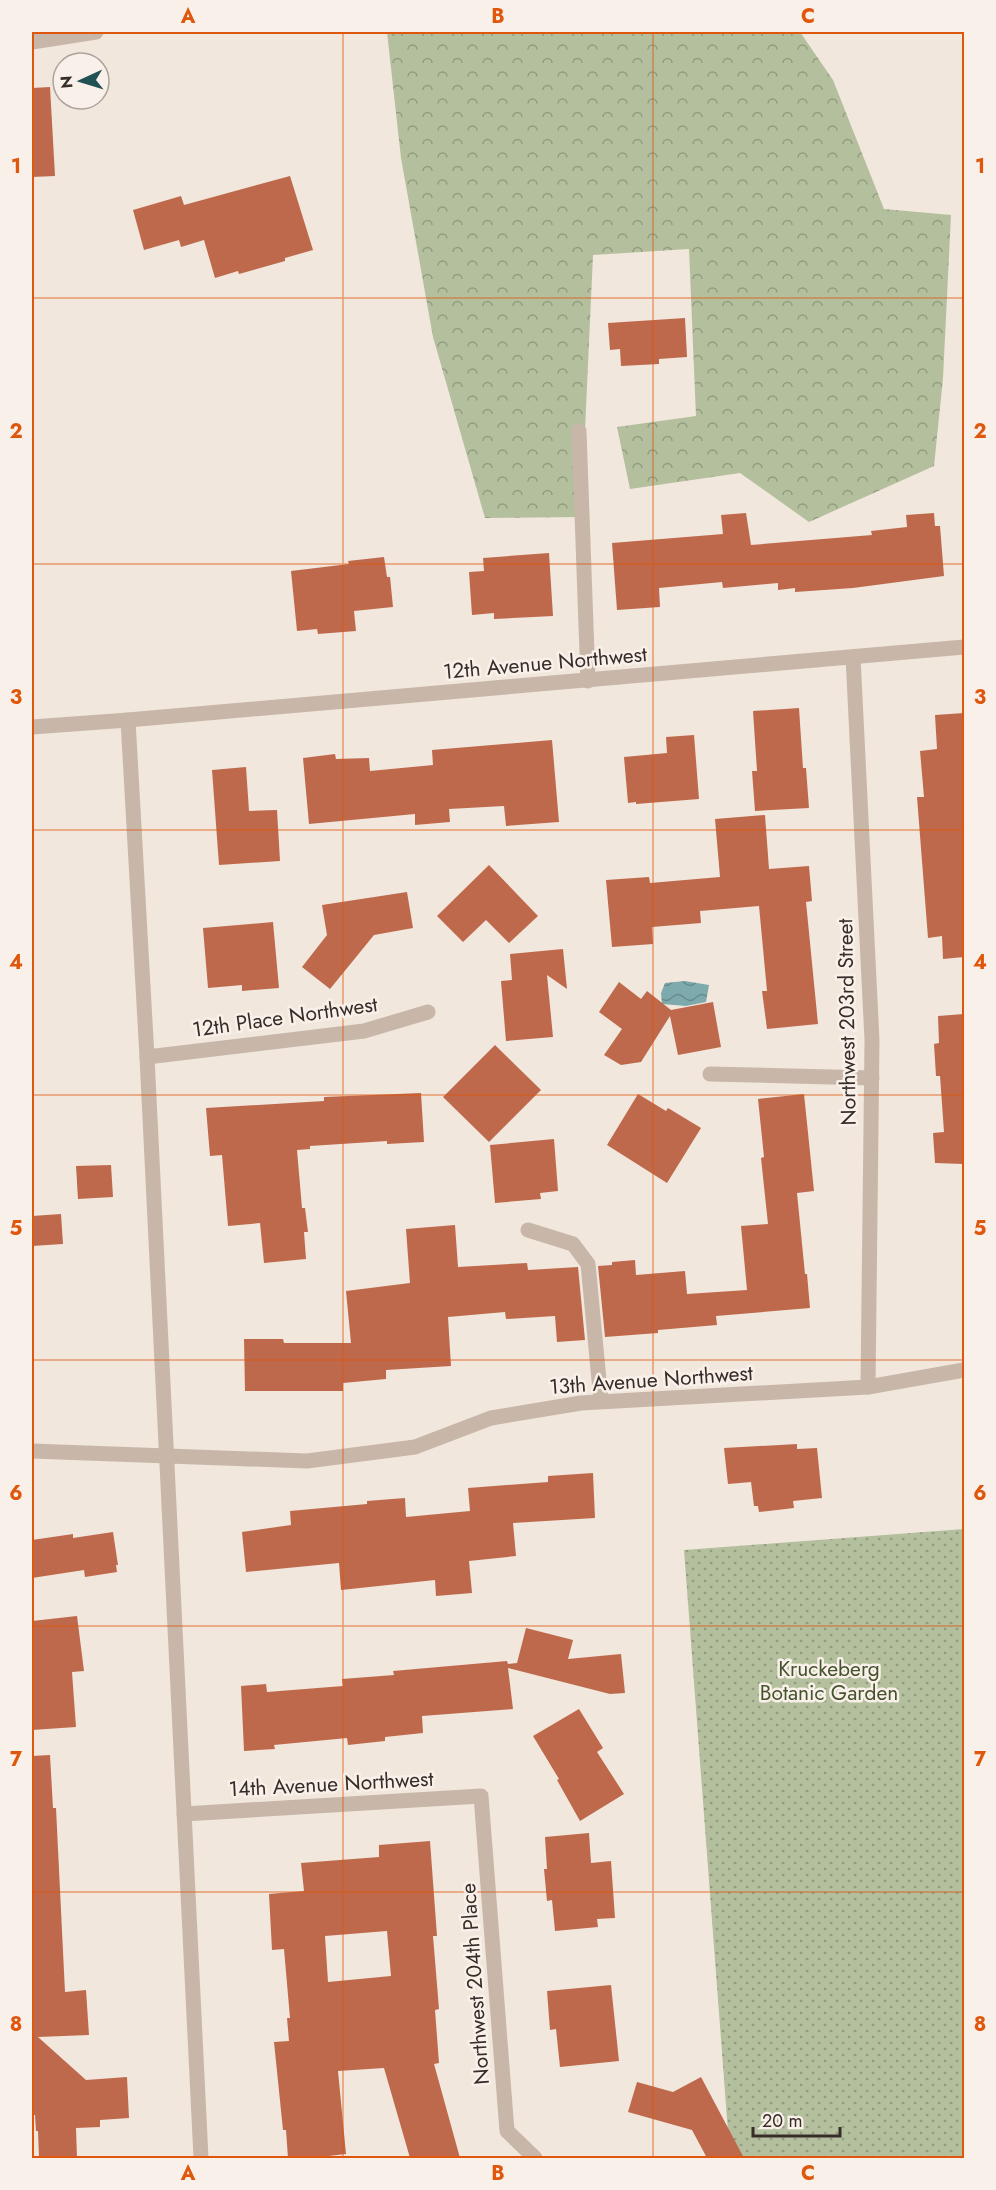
<svg xmlns="http://www.w3.org/2000/svg" width="996" height="2190" font-family="Jost,sans-serif">
  <defs>
    <pattern id="grass-dots" width="8" height="8" patternUnits="userSpaceOnUse" patternTransform="scale(1.5)"><rect width="8" height="8" fill="#b3bf9d"/><path d="M2 2h.1M6 6h.1" fill="none" stroke="#929c80" stroke-width="1.8" stroke-linecap="round"/></pattern>
    <pattern id="forest-crowns" width="20" height="18" patternUnits="userSpaceOnUse" patternTransform="scale(1.5)"><rect width="20" height="18" fill="#b3bf9d"/><path d="M2 6a3 3 0 1 1 6 0M12 15a3 3 0 1 1 6 0" fill="none" stroke="#929c80"/></pattern>
    <pattern id="water-waves" width="16" height="10" patternUnits="userSpaceOnUse" patternTransform="scale(1.5)"><rect width="16" height="10" fill="#7daaac"/><path d="M0 5q4-4 8 0t8 0" fill="none" stroke="#678b8c"/></pattern>
  </defs>
  <rect width="100%" height="100%" fill="#f1e7dc"/>
  <!-- grass -->
  <path fill="url(#grass-dots)" d="M 964,1529 L 964,2158 L 730,2158 L 684,1550 Z"/>
  <!-- forest -->
  <path fill="url(#forest-crowns)" d="M 387,32 L 800,32 L 833,80 L 884,209 L 951,215 L 943,378 L 934,466 L 809,522 L 740,473 L 630,489 L 617,427 L 696,416 L 689,249 L 593,255 L 581,517 L 485,518 L 433,337 L 401,158 Z"/>
  <!-- water -->
  <path fill="url(#water-waves)" d="M 685,981 L 709,985 L 706,1002 L 686,1006 L 662,1004 L 661,993 L 665,983 Z"/>
  <!-- building -->
  <g fill="#bf694c" fill-rule="evenodd">
    <path d="M 50,87 L 55,176 L 32,177 L 32,88 Z"/>
    <path d="M 290,176 L 313,250 L 285,258 L 285,261 L 239,274 L 238,271 L 215,278 L 204,240 L 181,247 L 179,240 L 144,250 L 133,210 L 181,196 L 184,205 Z"/>
    <path d="M 685,318 L 687,357 L 659,359 L 659,364 L 621,366 L 620,349 L 610,350 L 608,323 Z"/>
    <path d="M 746,513 L 751,545 L 872,535 L 871,531 L 907,527 L 906,515 L 934,513 L 935,526 L 940,526 L 944,576 L 853,588 L 795,592 L 795,588 L 778,590 L 778,583 L 723,588 L 722,582 L 659,588 L 660,607 L 617,610 L 612,543 L 723,534 L 721,515 Z"/>
    <path d="M 549,553 L 553,616 L 494,619 L 494,613 L 472,615 L 469,572 L 484,571 L 483,558 Z"/>
    <path d="M 384,557 L 387,577 L 390,577 L 393,607 L 354,611 L 356,631 L 318,634 L 317,629 L 297,631 L 291,571 L 349,564 L 348,561 Z"/>
    <path d="M 799,708 L 803,768 L 806,768 L 809,808 L 755,811 L 752,771 L 757,771 L 753,711 Z"/>
    <path d="M 964,713 L 964,957 L 943,959 L 942,936 L 928,938 L 917,797 L 924,797 L 920,751 L 937,749 L 935,715 Z"/>
    <path d="M 694,735 L 699,799 L 636,804 L 636,802 L 628,803 L 624,757 L 667,753 L 666,737 Z"/>
    <path d="M 552,740 L 559,822 L 506,826 L 504,806 L 449,809 L 450,822 L 415,825 L 415,814 L 309,824 L 303,758 L 335,754 L 336,759 L 369,758 L 370,771 L 433,765 L 432,750 Z"/>
    <path d="M 246,767 L 249,811 L 277,810 L 280,861 L 219,865 L 212,770 Z"/>
    <path d="M 765,815 L 769,869 L 809,866 L 812,901 L 806,902 L 818,1024 L 767,1029 L 762,991 L 767,991 L 759,906 L 700,911 L 701,923 L 652,927 L 653,944 L 612,947 L 606,880 L 649,877 L 650,883 L 720,877 L 715,819 Z"/>
    <path d="M 489,865 L 538,916 L 509,943 L 486,920 L 463,942 L 437,916 Z"/>
    <path d="M 407,892 L 413,928 L 374,935 L 330,989 L 302,967 L 327,935 L 322,905 Z"/>
    <path d="M 273,922 L 279,988 L 242,991 L 242,985 L 208,988 L 203,928 Z"/>
    <path d="M 563,949 L 567,989 L 547,975 L 553,1037 L 506,1041 L 501,981 L 512,980 L 510,954 Z"/>
    <path d="M 619,982 L 641,999 L 647,991 L 671,1010 L 713,1002 L 721,1047 L 678,1055 L 670,1016 L 641,1062 L 621,1065 L 604,1055 L 622,1029 L 599,1012 Z"/>
    <path d="M 964,1014 L 964,1164 L 935,1163 L 933,1133 L 944,1132 L 940,1076 L 936,1076 L 934,1044 L 939,1043 L 938,1016 Z"/>
    <path d="M 495,1045 L 541,1090 L 489,1142 L 443,1097 Z"/>
    <path d="M 421,1093 L 424,1142 L 387,1144 L 387,1141 L 310,1146 L 310,1149 L 297,1150 L 302,1208 L 305,1208 L 308,1232 L 304,1232 L 306,1259 L 264,1263 L 260,1223 L 228,1226 L 222,1155 L 210,1156 L 206,1108 L 324,1101 L 324,1097 Z"/>
    <path d="M 638,1094 L 666,1111 L 668,1108 L 701,1128 L 667,1183 L 607,1145 Z"/>
    <path d="M 804,1094 L 814,1191 L 797,1193 L 805,1274 L 807,1274 L 810,1308 L 716,1316 L 717,1325 L 658,1330 L 658,1333 L 605,1337 L 598,1266 L 612,1265 L 612,1262 L 635,1260 L 636,1275 L 685,1271 L 687,1294 L 747,1290 L 741,1226 L 768,1224 L 761,1158 L 764,1157 L 758,1099 Z"/>
    <path d="M 554,1139 L 558,1191 L 540,1193 L 541,1199 L 495,1203 L 490,1145 Z"/>
    <path d="M 111,1165 L 113,1197 L 78,1199 L 76,1166 Z"/>
    <path d="M 61,1214 L 63,1244 L 32,1246 L 32,1216 Z"/>
    <path d="M 455,1225 L 458,1267 L 527,1263 L 528,1270 L 578,1267 L 585,1340 L 557,1342 L 555,1316 L 506,1319 L 505,1312 L 448,1317 L 451,1366 L 386,1370 L 386,1379 L 343,1383 L 343,1391 L 245,1391 L 244,1339 L 283,1339 L 284,1343 L 351,1343 L 346,1291 L 410,1283 L 406,1229 Z"/>
    <path d="M 797,1444 L 797,1449 L 817,1448 L 822,1498 L 793,1501 L 794,1508 L 759,1512 L 758,1506 L 754,1506 L 751,1482 L 728,1484 L 724,1448 Z"/>
    <path d="M 593,1473 L 595,1518 L 513,1523 L 516,1556 L 469,1561 L 472,1593 L 436,1596 L 435,1580 L 341,1590 L 339,1563 L 246,1572 L 242,1532 L 291,1525 L 290,1511 L 367,1504 L 367,1501 L 405,1498 L 406,1517 L 470,1511 L 468,1488 L 548,1482 L 548,1476 Z"/>
    <path d="M 113,1532 L 118,1565 L 116,1565 L 117,1572 L 85,1577 L 84,1570 L 32,1578 L 32,1540 L 73,1534 L 73,1538 Z"/>
    <path d="M 77,1616 L 84,1671 L 72,1672 L 76,1727 L 32,1730 L 32,1621 Z"/>
    <path d="M 526,1628 L 573,1640 L 568,1659 L 621,1654 L 625,1693 L 610,1694 L 508,1668 L 513,1709 L 422,1716 L 423,1733 L 385,1737 L 385,1741 L 348,1745 L 347,1738 L 274,1745 L 275,1749 L 244,1751 L 241,1686 L 266,1684 L 267,1692 L 343,1686 L 342,1679 L 394,1675 L 393,1671 L 507,1661 L 508,1664 L 517,1663 Z"/>
    <path d="M 579,1709 L 603,1748 L 597,1752 L 624,1794 L 580,1821 L 557,1780 L 559,1779 L 533,1736 Z"/>
    <path d="M 50,1755 L 53,1808 L 56,1808 L 65,1992 L 86,1990 L 89,2035 L 38,2037 L 86,2080 L 127,2077 L 129,2118 L 100,2120 L 100,2127 L 76,2128 L 77,2158 L 39,2158 L 38,2131 L 36,2131 L 35,2115 L 32,2115 L 32,1756 Z"/>
    <path d="M 589,1833 L 591,1863 L 611,1861 L 615,1918 L 597,1919 L 598,1927 L 555,1931 L 552,1900 L 547,1901 L 544,1869 L 547,1869 L 545,1837 Z"/>
    <path d="M 430,1841 L 437,1936 L 433,1936 L 439,2009 L 435,2010 L 439,2063 L 434,2064 L 460,2158 L 410,2158 L 384,2068 L 338,2071 L 346,2154 L 320,2157 L 320,2158 L 288,2158 L 286,2130 L 283,2130 L 274,2042 L 289,2041 L 287,2018 L 290,2018 L 284,1949 L 272,1950 L 269,1894 L 304,1891 L 301,1863 L 379,1857 L 379,1845 ZM 387,1931 L 391,1976 L 328,1982 L 325,1936 Z"/>
    <path d="M 611,1985 L 619,2061 L 560,2067 L 556,2029 L 550,2030 L 547,1991 Z"/>
    <path d="M 701,2077 L 744,2158 L 707,2158 L 692,2130 L 628,2112 L 637,2082 L 673,2092 Z"/>
  </g>
  <g fill="none" stroke-linecap="round" stroke-linejoin="round">
    <!-- service -->
    <g stroke="#c8b7a9" stroke-width="15">
      <path d="M 579,431 L 588,681"/>
      <path d="M 710,1074 L 872,1078"/>
      <path d="M 528,1230 L 573,1244 L 588,1264 L 601,1401"/>
    </g>
    <!-- minor -->
    <g stroke="#c8b7a9" stroke-width="15">
      <path d="M 32,42 L 96,32"/>
      <path d="M 853,657 L 872,1040 L 868,1387"/>
      <path d="M 128,720 L 964,647"/>
      <path d="M 147,1057 L 364,1031 L 428,1012"/>
      <path d="M 32,1451 L 307,1461 L 415,1447 L 491,1418 L 581,1403 L 868,1387 L 964,1370"/>
      <path d="M 184,1814 L 481,1796 L 507,2131 L 535,2158"/>
    </g>
    <!-- tertiary -->
    <path stroke="#c8b7a9" stroke-width="15" d="M 32,727 L 128,720 L 147,1057 L 201,2158"/>
  </g>
  <!-- grid -->
  <path fill="none" stroke="#df570d" stroke-width="1.5" stroke-opacity="0.55" d="M 343,32 L 343,2158M 653,32 L 653,2158M 32,298 L 964,298M 32,564 L 964,564M 32,830 L 964,830M 32,1095 L 964,1095M 32,1360 L 964,1360M 32,1626 L 964,1626M 32,1892 L 964,1892"/>
  <g text-anchor="middle" stroke-width="5" stroke-linejoin="round" paint-order="stroke">
    <!-- street labels -->
    <g font-size="21" fill="#362d28" stroke="#f9f1e9">
      <text transform="translate(545 663) rotate(-5)" y="7">12th Avenue Northwest</text>
      <text transform="translate(285 1017) rotate(-8)" y="7">12th Place Northwest</text>
      <text transform="translate(847 1022) rotate(-91)" y="7">Northwest 203rd Street</text>
      <text transform="translate(651 1380) rotate(-4)" y="7">13th Avenue Northwest</text>
      <text transform="translate(331 1784) rotate(-3)" y="7">14th Avenue Northwest</text>
      <text transform="translate(475 1984) rotate(-94)" y="7">Northwest 204th Place</text>
    </g>
    <!-- park labels -->
    <g font-size="21" fill="#45532e" stroke="#f9f1e9">
      <text x="829" y="1676">Kruckeberg<tspan x="829" dy="24">Botanic Garden</tspan></text>
    </g>
  </g>
  <!-- border -->
  <rect width="996" height="2190" fill="none" stroke="#f9f1e9" stroke-width="66"/>
  <!-- north arrow -->
  <g transform="translate(81 81) rotate(266)"><circle r="28" fill="#f9f1e9" stroke="#aba39c" stroke-width="1.5"/>
  <path d="M0-4.5L10 22L0 15L-10 22Z" fill="#205155"/>
  <text y="-9" font-size="16" font-weight="bold" text-anchor="middle" fill="#362d28">N</text>
  </g>
  <!-- scale -->
  <path d="M753 2127v9h87v-9" fill="none" stroke="#362d28" stroke-width="3"/>
  <text x="762" y="2127" font-size="18" fill="#362d28" stroke="#f9f1e9" stroke-width="4.5" paint-order="stroke">20 m</text>
  <rect x="33" y="33" width="930" height="2124" fill="none" stroke="#df570d" stroke-width="2"/>
  <g font-size="20" text-anchor="middle" font-weight="bold" fill="#df570d">
    <text x="188" y="23">A</text>
    <text x="498" y="23">B</text>
    <text x="808" y="23">C</text>
    <text x="16" y="173">1</text>
    <text x="980" y="173">1</text>
    <text x="16" y="438">2</text>
    <text x="980" y="438">2</text>
    <text x="16" y="704">3</text>
    <text x="980" y="704">3</text>
    <text x="16" y="969">4</text>
    <text x="980" y="969">4</text>
    <text x="16" y="1235">5</text>
    <text x="980" y="1235">5</text>
    <text x="16" y="1500">6</text>
    <text x="980" y="1500">6</text>
    <text x="16" y="1766">7</text>
    <text x="980" y="1766">7</text>
    <text x="16" y="2031">8</text>
    <text x="980" y="2031">8</text>
    <text x="188" y="2180">A</text>
    <text x="498" y="2180">B</text>
    <text x="808" y="2180">C</text>
  </g>
</svg>
